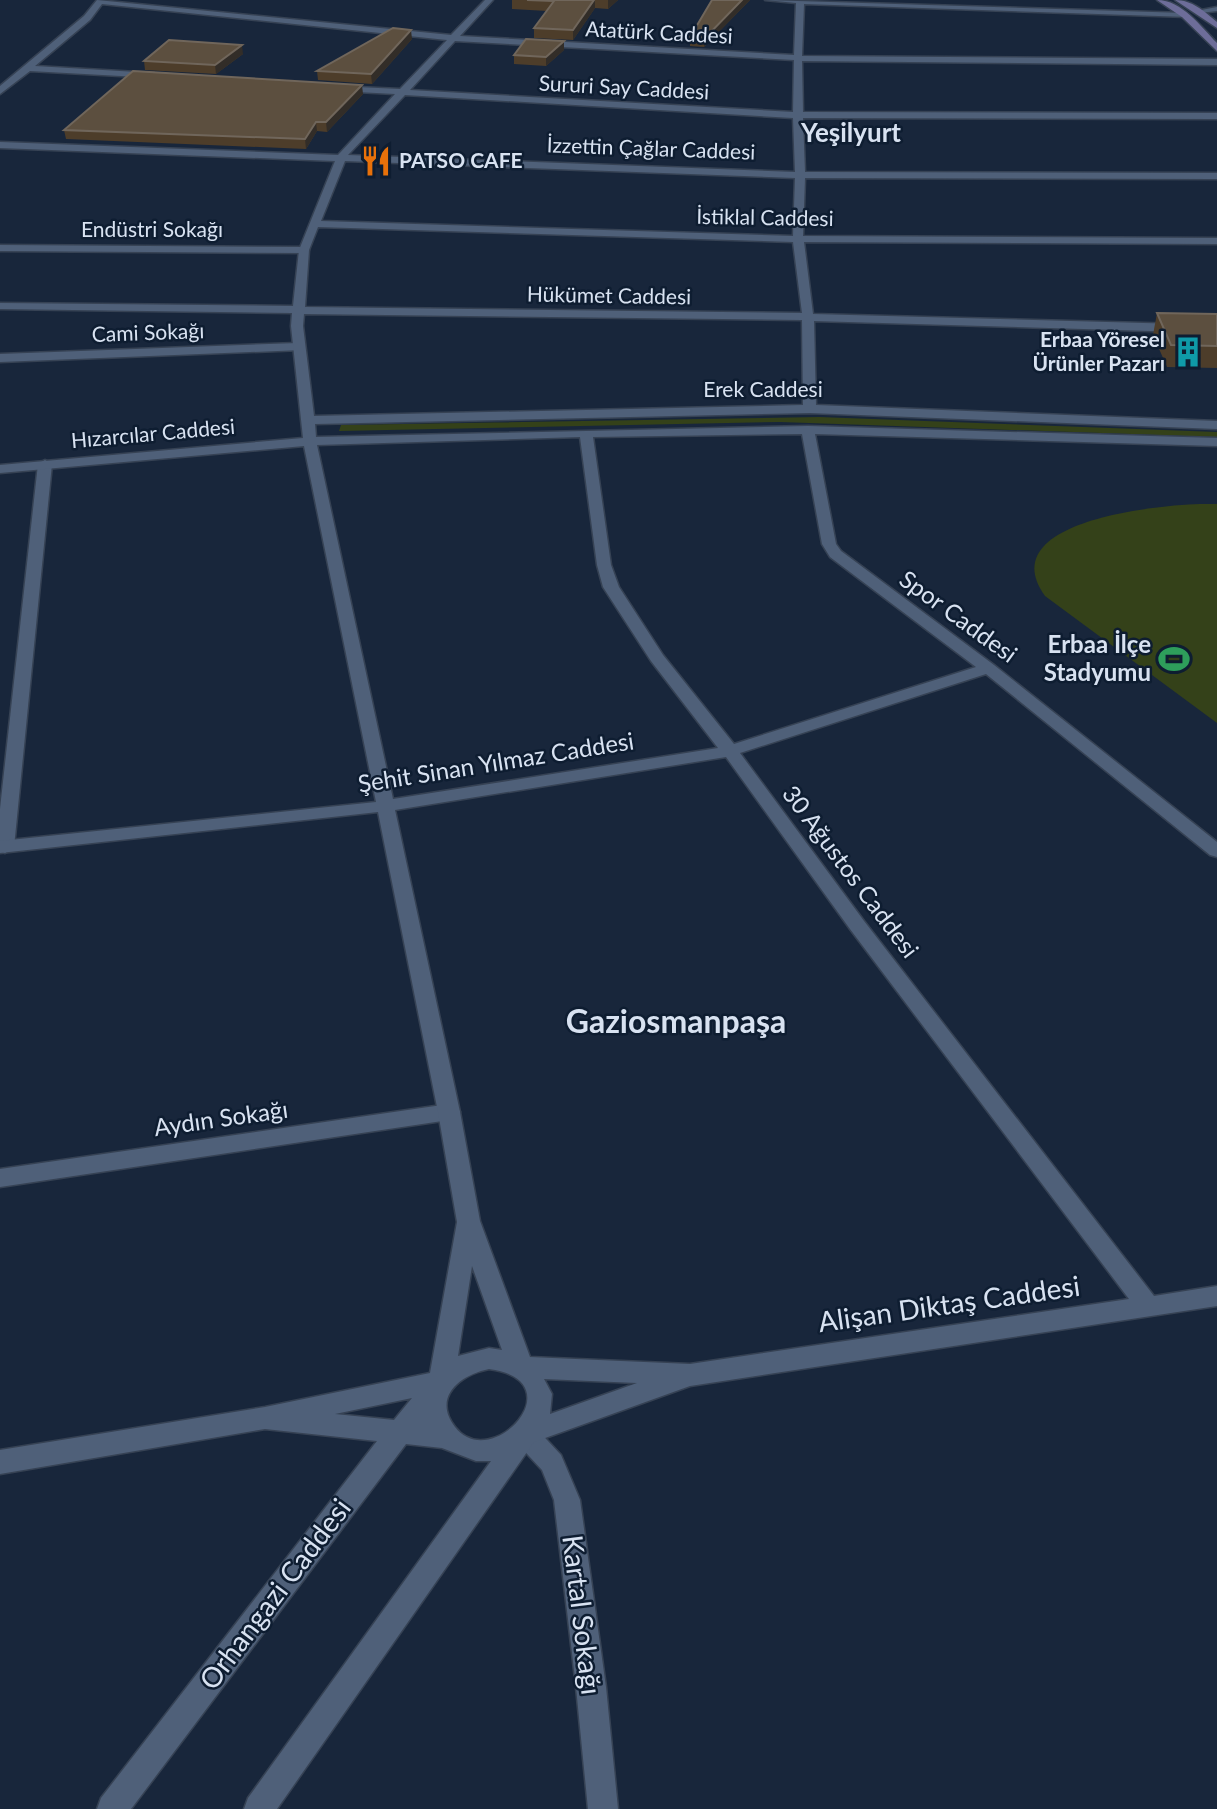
<svg xmlns="http://www.w3.org/2000/svg" width="1217" height="1809" font-family="Lato,sans-serif">
  <rect width="100%" height="100%" fill="#18263b"/>
  <!-- green -->
  <g fill="#344119">
    <path d="M 819,417 L 1217,432 L 1217,437 L 780,422 L 339,431 L 341,425 Z"/>
    <path d="M 1200,504 L 1217,504 L 1217,723 L 1045,596 C 991,521 1158,505 1200,504 Z"/>
  </g>
  <g fill="none" stroke-linecap="round" stroke-linejoin="round">
    <!-- minor casing -->
    <g stroke="#364254" stroke-width="3">
      <g id="minor">
        <path d="M 0,245 L 304,247 L 309,250 L 304,253 L 0,251 Z"/>
        <path d="M 298,343 L 302,344 L 302,350 L 0,362 L 0,354 Z"/>
        <path d="M 45,460 L 52,464 L 14,847 L 5,853 L 0,851 L 0,809 L 38,464 Z"/>
        <path d="M 449,1104 L 457,1106 L 460,1112 L 457,1118 L 449,1120 L 0,1187 L 0,1169 Z"/>
        <path d="M 525,1423 L 534,1426 L 561,1455 L 580,1500 L 606,1687 L 618,1809 L 588,1809 L 576,1687 L 554,1500 L 542,1470 L 516,1442 L 512,1434 L 516,1426 Z"/>
      </g>
    </g>
    <!-- tertiary casing -->
    <g stroke="#364254" stroke-width="3">
      <g id="tertiary">
        <path d="M 97,0 L 451,35 L 485,0 L 493,0 L 460,36 L 794,55 L 796,3 L 765,0 L 1185,13 L 1188,17 L 804,4 L 802,56 L 1217,59 L 1217,65 L 802,61 L 803,112 L 1217,113 L 1217,119 L 803,118 L 805,172 L 1217,173 L 1217,179 L 805,178 L 803,236 L 1217,238 L 1217,244 L 804,242 L 813,314 L 1217,325 L 1217,333 L 814,321 L 816,405 L 1217,421 L 1217,429 L 810,413 L 315,424 L 316,437 L 808,426 L 1217,438 L 1217,446 L 815,434 L 836,544 L 841,551 L 994,665 L 1217,842 L 1217,857 L 1210,855 L 986,674 L 740,753 L 864,921 L 1154,1296 L 1217,1286 L 1217,1306 L 690,1386 L 534,1442 L 277,1809 L 244,1809 L 248,1798 L 491,1461 L 476,1461 L 442,1448 L 406,1444 L 131,1809 L 97,1809 L 101,1798 L 377,1441 L 265,1429 L 0,1474 L 0,1450 L 265,1407 L 430,1373 L 457,1222 L 438,1112 L 378,812 L 0,853 L 0,841 L 376,802 L 304,446 L 0,473 L 0,465 L 303,438 L 291,326 L 292,313 L 0,309 L 0,303 L 293,306 L 299,250 L 335,161 L 0,148 L 0,142 L 338,155 L 395,94 L 338,91 L 334,88 L 335,86 L 400,89 L 447,40 L 102,4 L 90,20 L 35,66 L 154,73 L 158,76 L 157,78 L 30,71 L 0,94 L 0,86 L 84,16 ZM 455,41 L 794,60 L 793,112 L 410,90 ZM 405,95 L 793,118 L 795,172 L 348,155 ZM 345,161 L 795,178 L 793,236 L 321,221 ZM 318,227 L 793,242 L 802,313 L 305,307 L 309,250 ZM 304,314 L 802,320 L 803,405 L 314,416 L 303,326 ZM 802,434 L 822,544 L 830,557 L 976,667 L 734,744 L 663,655 L 619,587 L 611,565 L 593,437 ZM 580,437 L 597,565 L 603,587 L 651,661 L 718,748 L 393,799 L 317,445 ZM 726,757 L 850,929 L 1129,1299 L 690,1364 L 530,1357 L 480,1221 L 460,1112 L 395,810 ZM 472,1266 L 502,1350 L 489,1348 L 458,1356 ZM 489,1369 C 577,1381 491,1474 455,1427 C 432,1397 460,1375 489,1369 ZM 544,1379 L 637,1383 L 550,1414 L 552,1394 ZM 412,1398 L 394,1420 L 335,1414 Z"/>
        <path d="M 1217,7 L 1217,11 L 1200,13 L 1196,11 Z"/>
      </g>
    </g>
    <!-- secondary casing -->
    <g stroke="#364254" stroke-width="3">
      <g id="secondary">
        <path d="M 1157,0 C 1182,0 1201,27 1217,43 L 1217,51 L 1182,17 Z"/>
        <path d="M 1175,0 C 1192,0 1204,11 1217,22 L 1217,28 Z"/>
      </g>
    </g>
    <!-- minor -->
    <use href="#minor" fill="#4f6079" fill-rule="evenodd"/>
    <!-- tertiary -->
    <use href="#tertiary" fill="#4f6079" fill-rule="evenodd"/>
    <!-- secondary -->
    <use href="#secondary" fill="#6d6d99" fill-rule="evenodd"/>
  </g>
  <!-- wall -->
  <g fill="#4d3d2a">
    <path d="M 512,0 L 618,0 L 608,9 L 595,8 L 573,40 L 534,38 L 534,28 L 547,11 L 512,9 Z"/>
    <path d="M 712,0 L 750,0 L 704,47 L 690,46 L 690,37 Z"/>
    <path d="M 412,39 L 372,84 L 318,80 L 317,71 Z"/>
    <path d="M 564,50 L 546,66 L 514,64 L 514,55 Z"/>
    <path d="M 243,54 L 216,74 L 145,70 L 144,61 Z"/>
    <path d="M 363,94 L 327,132 L 317,131 L 306,149 L 66,139 L 64,130 Z"/>
    <path d="M 1157,313 L 1217,314 L 1217,368 L 1167,367 L 1153,335 Z"/>
  </g>
  <!-- shaded-wall -->
  <g fill="#322d28">
    <path d="M 594,0 L 595,0 L 595,8 L 573,40 L 573,30 Z"/>
    <path d="M 608,0 L 618,0 L 608,9 Z"/>
    <path d="M 742,0 L 750,0 L 704,47 L 705,38 Z"/>
    <path d="M 411,30 L 412,39 L 372,84 L 371,74 Z"/>
    <path d="M 564,41 L 564,50 L 546,66 L 546,57 Z"/>
    <path d="M 242,45 L 243,54 L 216,74 L 215,65 Z"/>
    <path d="M 362,85 L 363,94 L 327,132 L 326,122 Z"/>
    <path d="M 316,122 L 317,131 L 306,149 L 305,139 Z"/>
  </g>
  <!-- building -->
  <g fill="#5c4f3f" stroke="#70665b" stroke-width="2">
    <path d="M 527,0 L 594,0 L 573,30 L 534,28 L 554,1 Z"/>
    <path d="M 712,0 L 742,0 L 705,38 L 690,37 Z"/>
    <path d="M 393,28 L 411,30 L 371,74 L 317,71 Z"/>
    <path d="M 526,39 L 564,41 L 546,57 L 514,55 Z"/>
    <path d="M 169,40 L 242,45 L 215,65 L 144,61 Z"/>
    <path d="M 133,71 L 362,85 L 326,122 L 316,122 L 305,139 L 64,130 Z"/>
    <path d="M 1157,313 L 1217,314 L 1217,346 L 1171,345 Z"/>
  </g>
  <!-- icons -->
  <defs>
    <g id="restaurant-bare" transform="scale(2.415)"><path d="M-5-6h1v4h1v-4h1v4h1v-4h1v5L-1.5 .5V6h-2V.5L-5-1ZM5-6V6H3V1.5H1.5Q1.5-4 5-6Z" fill="#e8710a" stroke="#0e1d31" stroke-width="2.5" paint-order="stroke"/></g>
    <g id="building-bare" transform="scale(2.415)"><path d="M-4-6H4V6H1V3H-1V6H-4ZM-2.5-4.3h1.7v1.8h-1.7ZM.8-4.3h1.7v1.8H.8ZM-2.5-1h1.7V.8h-1.7ZM.8-1h1.7V.8H.8Z" fill="#0f9aa8" stroke="#0e1d31" stroke-width="2.5" paint-order="stroke"/></g>
    <g id="stadium-bare" transform="scale(2.415)"><path d="M0-5a6.5 5 0 1 0 0 10a6.5 5 0 1 0 0-10ZM-3.5-1.8h7v3.6h-7Z" fill="#2e9e5b" stroke="#0e1d31" stroke-width="2.5" paint-order="stroke"/></g>
  </defs>
  <g fill-rule="evenodd">
    <use href="#restaurant-bare" x="376" y="161"/>
    <use href="#building-bare" x="1188" y="352"/>
    <use href="#stadium-bare" x="1174" y="659"/>
  </g>
  <g text-anchor="middle" stroke-width="5" stroke-linejoin="round" paint-order="stroke">
    <!-- far-street labels -->
    <g font-size="21" fill="#d8e2f1" stroke="#0e1d31">
      <text transform="translate(659 33) rotate(3)" y="7">Atatürk Caddesi</text>
      <text transform="translate(624 88) rotate(3)" y="7">Sururi Say Caddesi</text>
      <text transform="translate(651 149) rotate(2)" y="7">İzzettin Çağlar Caddesi</text>
      <text transform="translate(765 218) rotate(1)" y="7">İstiklal Caddesi</text>
      <text x="152" y="237">Endüstri Sokağı</text>
      <text transform="translate(609 296) rotate(1)" y="7">Hükümet Caddesi</text>
      <text transform="translate(148 333) rotate(-2)" y="7">Cami Sokağı</text>
      <text x="763" y="397">Erek Caddesi</text>
      <text transform="translate(153 434) rotate(-5)" y="7">Hızarcılar Caddesi</text>
    </g>
    <!-- far-poi labels -->
    <g font-size="21" font-weight="bold" fill="#d8e2f1" stroke="#0e1d31" text-anchor="start">
      <text x="399" y="168">PATSO CAFE</text>
      <text x="1165" y="347" text-anchor="end">Erbaa Yöresel<tspan x="1165" dy="24">Ürünler Pazarı</tspan></text>
    </g>
    <!-- street labels -->
    <g font-size="24" fill="#d8e2f1" stroke="#0e1d31">
      <text transform="translate(958 617) rotate(36)" y="8">Spor Caddesi</text>
      <text transform="translate(496 763) rotate(-9)" y="8">Şehit Sinan Yılmaz Caddesi</text>
      <text transform="translate(850 872) rotate(53)" y="8">30 Ağustos Caddesi</text>
      <text transform="translate(221 1119) rotate(-8)" y="8">Aydın Sokağı</text>
    </g>
    <!-- poi labels -->
    <g font-size="24" font-weight="bold" fill="#d8e2f1" stroke="#0e1d31" text-anchor="end">
      <text x="1151" y="653">Erbaa İlçe<tspan x="1151" dy="28">Stadyumu</tspan></text>
    </g>
    <!-- far-district labels -->
    <g font-size="26" font-weight="bold" fill="#d8e2f1" stroke="#0e1d31">
      <text x="851" y="142">Yeşilyurt</text>
    </g>
    <!-- near-street labels -->
    <g font-size="28" fill="#d8e2f1" stroke="#0e1d31">
      <text transform="translate(949 1304) rotate(-8)" y="10">Alişan Diktaş Caddesi</text>
      <text transform="translate(275 1594) rotate(-53)" y="10">Orhangazi Caddesi</text>
      <text transform="translate(582 1615) rotate(83)" y="10">Kartal Sokağı</text>
    </g>
    <!-- district labels -->
    <g font-size="32" font-weight="bold" fill="#d8e2f1" stroke="#0e1d31">
      <text x="676" y="1033">Gaziosmanpaşa</text>
    </g>
  </g>
</svg>
